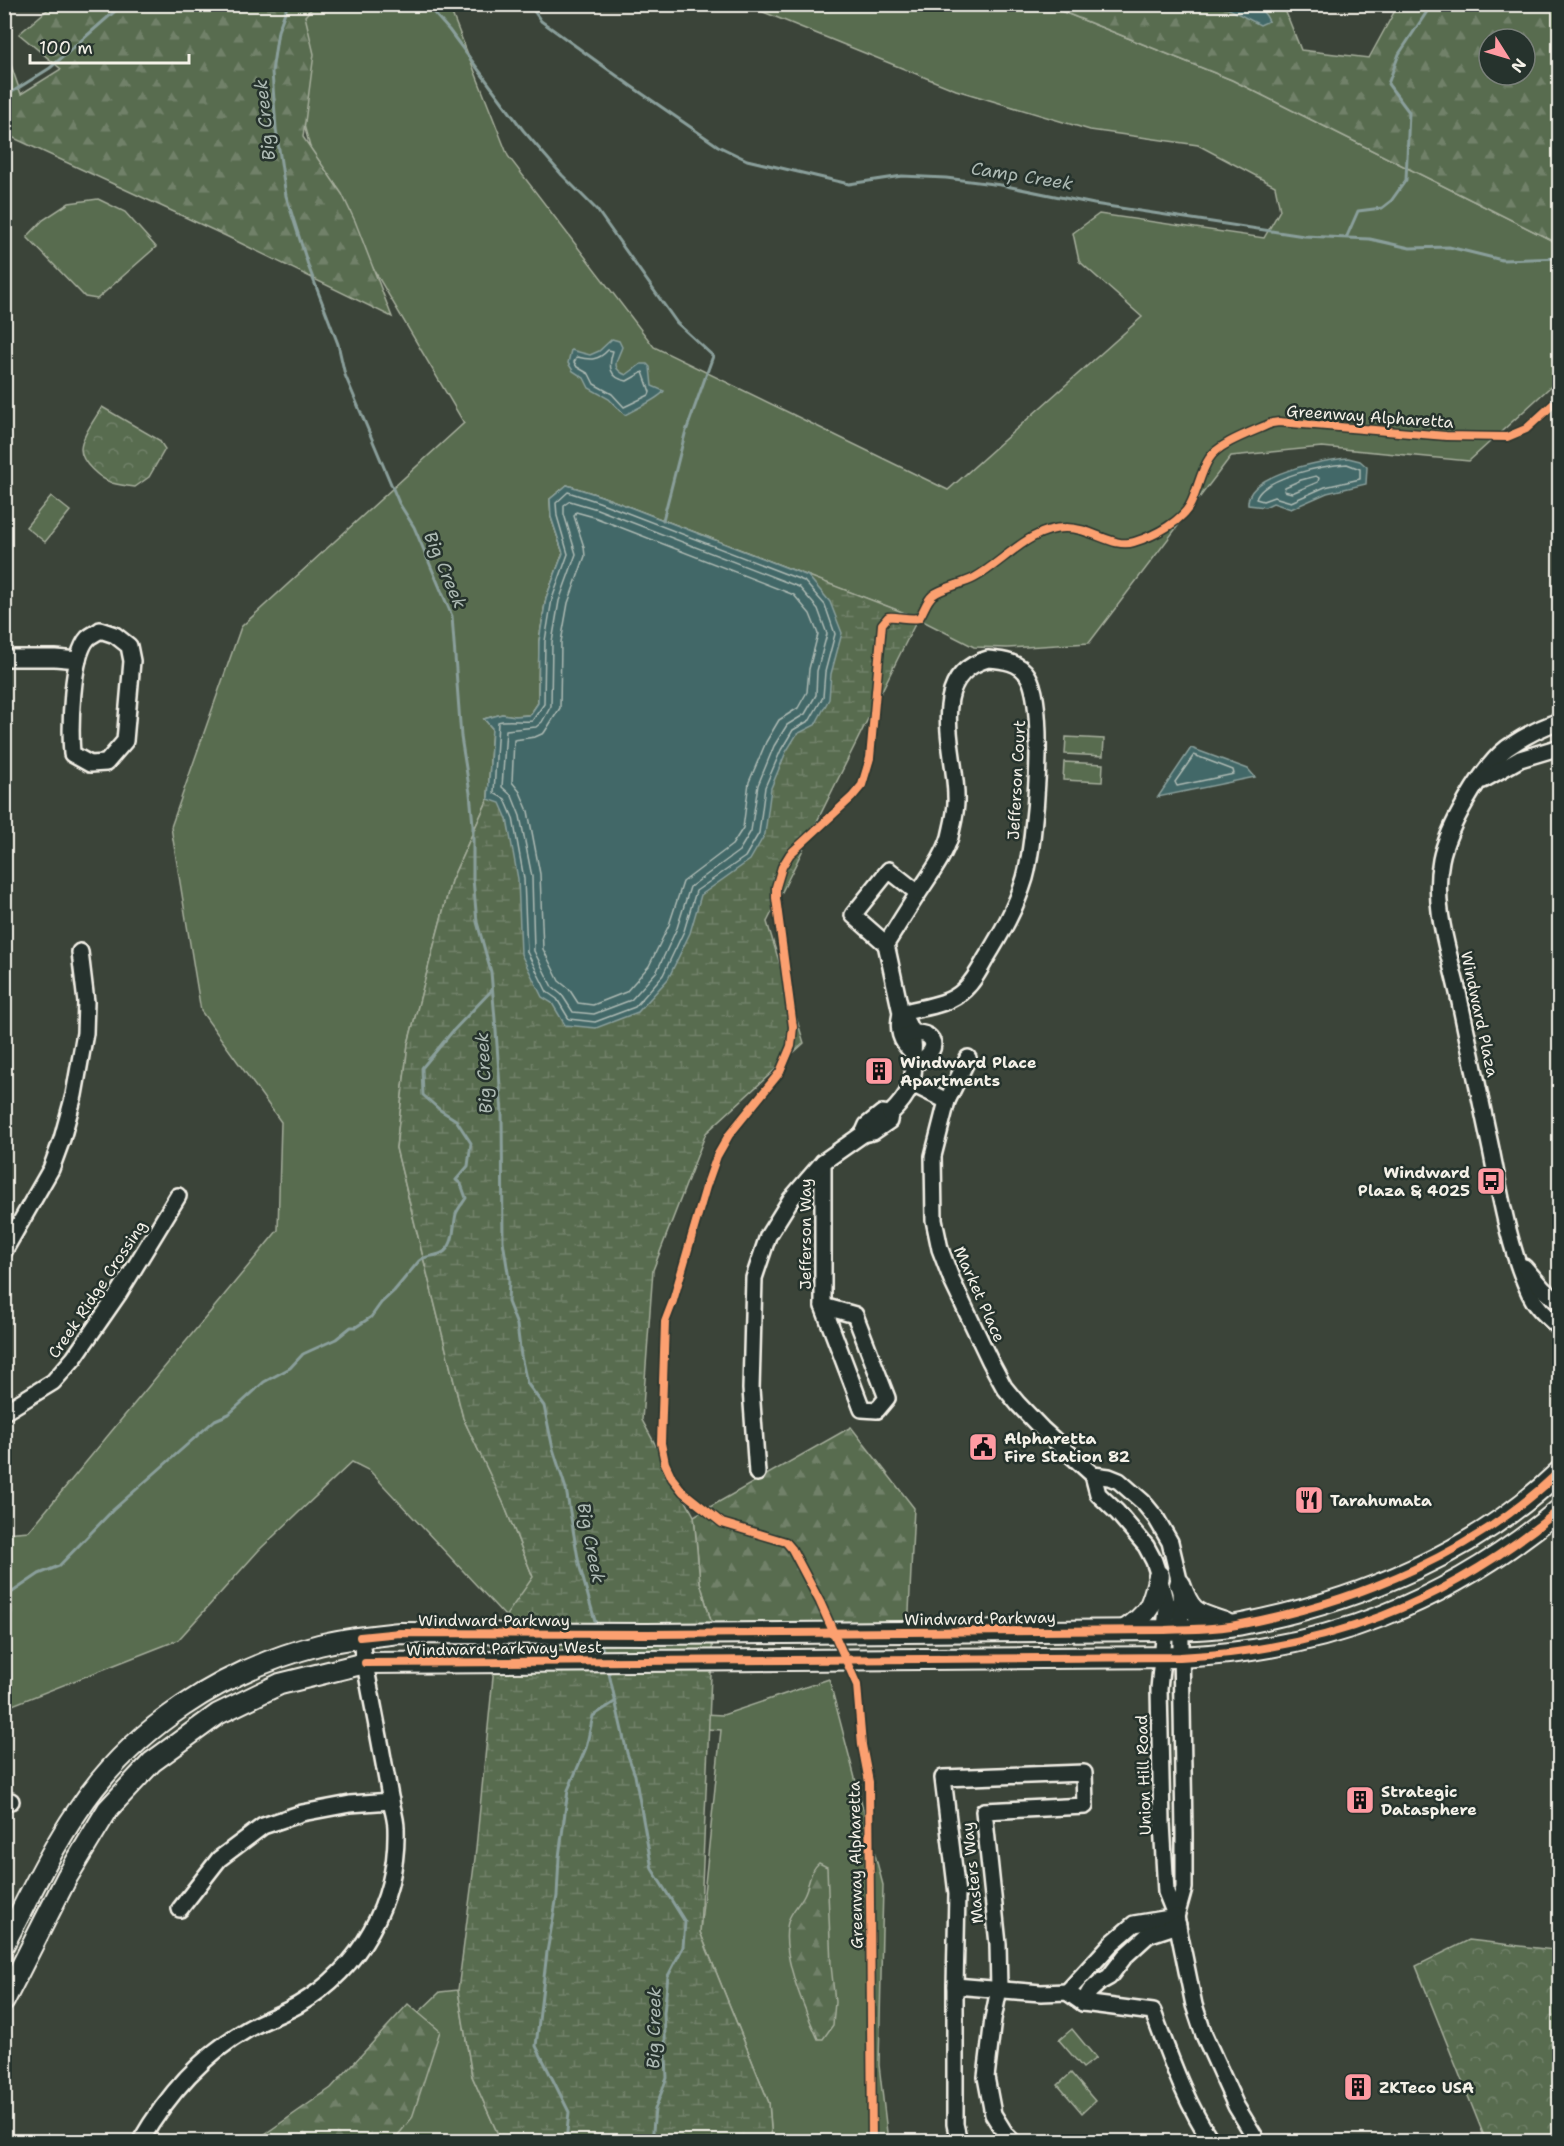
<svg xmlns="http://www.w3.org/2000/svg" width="1564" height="2146" font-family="'Shantell Sans',sans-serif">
  <defs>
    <pattern id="forest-firs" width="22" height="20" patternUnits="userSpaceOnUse" patternTransform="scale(1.5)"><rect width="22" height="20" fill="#586c50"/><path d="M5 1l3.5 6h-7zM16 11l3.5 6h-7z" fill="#718169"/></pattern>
    <pattern id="wetland-marsh" width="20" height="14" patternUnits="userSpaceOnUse" patternTransform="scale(1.5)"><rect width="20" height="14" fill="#586c50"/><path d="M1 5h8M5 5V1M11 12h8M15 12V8" fill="none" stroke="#718169"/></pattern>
    <pattern id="park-crowns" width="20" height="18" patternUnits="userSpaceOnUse" patternTransform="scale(1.5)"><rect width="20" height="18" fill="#586c50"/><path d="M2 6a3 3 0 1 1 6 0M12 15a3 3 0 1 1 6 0" fill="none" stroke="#718169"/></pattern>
  </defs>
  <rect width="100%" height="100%" fill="#3b4439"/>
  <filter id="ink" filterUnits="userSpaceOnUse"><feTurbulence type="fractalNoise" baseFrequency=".0167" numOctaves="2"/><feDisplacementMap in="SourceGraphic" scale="12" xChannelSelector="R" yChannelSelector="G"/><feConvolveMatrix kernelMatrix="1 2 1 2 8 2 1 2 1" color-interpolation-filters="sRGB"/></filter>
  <g filter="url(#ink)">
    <!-- green -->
    <g fill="#586c50" stroke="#a6ae9c" stroke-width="1.5">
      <path d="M 311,5 L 454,5 L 451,11 L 508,156 L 654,347 L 948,490 L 1142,317 L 1079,261 L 1073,233 L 1099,214 L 1264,238 L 1280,210 L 1275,186 L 1198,145 L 1090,130 L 956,90 L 746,5 L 1046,5 L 1232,80 L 1559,244 L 1559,379 L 1469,461 L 1322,447 L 1231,456 L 1089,643 L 1007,648 L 974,647 L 917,618 L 601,496 L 567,485 L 550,499 L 551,517 L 563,553 L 546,598 L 539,641 L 538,703 L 530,715 C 512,717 502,714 484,719 L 492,728 L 488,799 L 451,881 L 408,1044 L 396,1148 L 463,1418 L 503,1502 L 533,1577 L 613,1581 L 629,1591 L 634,1599 L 633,1609 L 628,1621 L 632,1673 L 638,1690 L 665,1712 L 723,1715 L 829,1679 L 883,1885 L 879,2065 L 888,2141 L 772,2141 L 769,2103 L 700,1932 L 721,1730 L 662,1726 L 632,1709 L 614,1681 L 608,1614 L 599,1603 L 580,1604 L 506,1617 L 370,1471 L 352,1462 L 259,1550 L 178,1640 L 5,1708 L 5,1533 L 29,1531 L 278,1230 L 281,1122 L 201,1011 L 171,827 L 241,627 L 464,423 L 317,173 L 287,62 L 294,36 Z"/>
      <path d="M 98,199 L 125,212 L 156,247 L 97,299 L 85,297 L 27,237 L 43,220 L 69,203 Z"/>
      <path d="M 51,496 L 70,511 L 45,542 L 26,527 Z"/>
      <path d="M 1066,737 L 1104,739 L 1103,756 L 1065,754 Z"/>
      <path d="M 1064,762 L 1103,764 L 1102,782 L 1063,780 Z"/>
      <path d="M 458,1990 L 472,2076 L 501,2141 L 308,2142 L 383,2047 L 440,1992 Z"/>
      <path d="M 1072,2029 L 1096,2058 L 1083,2068 L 1059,2040 Z"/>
      <path d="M 1071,2073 L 1095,2101 L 1082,2113 L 1058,2085 Z"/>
    </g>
    <!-- forest -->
    <g fill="url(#forest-firs)" stroke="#a6ae9c" stroke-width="1.5" fill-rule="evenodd">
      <path d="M 53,5 L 315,5 L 305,16 L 314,54 L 303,137 L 342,194 L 355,221 L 392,317 L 226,236 L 5,134 L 5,48 L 21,94 L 61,69 L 19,34 Z"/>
      <path d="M 1046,5 L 1283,5 L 1301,50 L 1369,58 L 1398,5 L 1559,5 L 1559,244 L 1232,80 ZM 1489,39 L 1525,39 L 1525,75 L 1489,75 Z"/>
      <path d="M 851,1427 L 914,1508 L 908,1632 L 713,1628 L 700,1582 L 694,1516 Z"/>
      <path d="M 819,1863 L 827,1867 L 831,1965 L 835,2002 L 833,2025 L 823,2039 L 818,2039 C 805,2010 778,1950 789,1919 C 792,1911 800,1903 804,1895 C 810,1884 809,1871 819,1863 Z"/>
      <path d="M 408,2004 L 440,2031 L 412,2118 L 393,2141 L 255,2141 L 331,2088 Z"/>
    </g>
    <!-- wetland -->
    <path fill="url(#wetland-marsh)" stroke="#a6ae9c" stroke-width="1.5" d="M 567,485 L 601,496 L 918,618 L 767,922 L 804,1043 L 706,1133 L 653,1270 L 642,1420 L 694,1516 L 700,1582 L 713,1628 L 700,1932 L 769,2103 L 772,2141 L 501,2141 L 472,2076 L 458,1990 L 475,1858 L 498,1627 L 533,1577 L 503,1502 L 463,1418 L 396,1148 L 408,1044 L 451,881 L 488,799 L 492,728 L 484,719 L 502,714 L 515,716 L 530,715 L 538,703 L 539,641 L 546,598 L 563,553 L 551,517 L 550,499 Z"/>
    <!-- park -->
    <g fill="url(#park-crowns)" stroke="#a6ae9c" stroke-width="1.5">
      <path d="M 102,407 L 159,440 L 165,449 L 149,477 L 135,487 C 127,486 119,485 112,483 C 101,479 81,463 81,449 C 82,436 95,419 102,407 Z"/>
      <path d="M 1469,1940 L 1554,1950 L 1559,1948 L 1559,2141 L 1486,2141 L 1416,1966 Z"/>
    </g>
    <!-- water -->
    <g fill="#436867" stroke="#8a9f9b" stroke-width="1.5">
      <path d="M 1221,5 C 1245,4 1259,0 1269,21 L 1260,25 Z"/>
      <path d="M 612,339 L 619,341 L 622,347 C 618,359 609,368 626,375 L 641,364 L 647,364 L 650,367 L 652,386 L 664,391 C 659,399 635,409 625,415 L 609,399 L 589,388 L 584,378 L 573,371 L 568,363 L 571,350 L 590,355 L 599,351 Z"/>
      <path d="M 1348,458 L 1360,461 L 1367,467 L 1366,484 L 1327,493 L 1291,509 L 1273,503 L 1265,507 L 1248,505 C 1245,474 1324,460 1348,458 Z"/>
      <path d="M 567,485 L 601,496 L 808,576 L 830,602 L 842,633 L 831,674 L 829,699 L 815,725 L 797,734 L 786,752 L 771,788 L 765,834 L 750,860 L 701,895 L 690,933 L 668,979 L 638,1012 L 596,1028 L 565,1025 L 552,1003 L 542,997 L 521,954 L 518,879 L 507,819 L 500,803 L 488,799 L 492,728 L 484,719 L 502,714 L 515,716 L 530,715 L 538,703 L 539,641 L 546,598 L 563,553 L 551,517 L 550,499 Z"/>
      <path d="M 1191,748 L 1248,769 L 1255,777 L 1158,797 Z"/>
    </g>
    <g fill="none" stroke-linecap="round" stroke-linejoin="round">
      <!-- shore -->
      <g stroke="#adbab4" stroke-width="1.5">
        <path d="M 608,350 L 613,351 C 608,366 609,378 627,381 L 643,372 L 650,392 L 649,395 L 624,407 L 612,394 L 594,384 L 589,374 L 577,367 L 574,362 L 577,357 C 590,360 598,361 608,350 Z"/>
        <path d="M 1347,464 L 1360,469 L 1360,479 L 1325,487 L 1291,502 L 1274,497 L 1263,501 L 1256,499 C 1263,477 1326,465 1347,464 Z"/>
        <path d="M 1316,476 L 1319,478 L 1318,482 L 1292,493 L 1284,491 L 1285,487 L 1301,480 Z"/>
        <path d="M 568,492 L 599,502 L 804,581 L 825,605 L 835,634 L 825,672 L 823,697 L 810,720 L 793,730 L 781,750 L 765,787 L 759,833 L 745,857 L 696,891 L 684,931 L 663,975 L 635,1007 L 595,1022 L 569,1019 L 557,999 L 547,992 L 527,952 L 524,879 L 513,818 L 505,799 L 494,793 L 498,722 C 505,719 522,722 532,721 L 544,704 L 545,641 L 552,599 L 568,554 L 557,516 L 556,503 Z"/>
        <path d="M 570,501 L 597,509 L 799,587 L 818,609 L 827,634 L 817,671 L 816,695 L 805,714 L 787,725 L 774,746 L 758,785 L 751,831 L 739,851 L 690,887 L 677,928 L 657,971 L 631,1000 L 594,1014 L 573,1012 L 562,995 L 552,987 L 534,951 L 532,877 L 520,816 L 512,796 L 502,787 L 506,730 L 536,727 L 542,722 L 551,706 L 552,642 L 559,601 L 576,554 L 564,514 L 564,505 Z"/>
        <path d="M 576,512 L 594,517 L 794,595 L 810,614 L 818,634 L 809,669 L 807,692 L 798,708 L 779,720 L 766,742 L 749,782 L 743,828 L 732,845 L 683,882 L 669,925 L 649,966 L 626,992 L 593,1005 L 578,1003 L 569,989 L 559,981 L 543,949 L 540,874 L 528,811 L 520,792 L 512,782 L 514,740 L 535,737 L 544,733 L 560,708 L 561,642 L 568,603 L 585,556 L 584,547 L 574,516 Z"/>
        <path d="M 1194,755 L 1233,770 L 1234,774 L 1177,786 L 1175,782 Z"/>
      </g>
      <!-- stream -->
      <g stroke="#8a9f9b" stroke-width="3">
        <path d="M 288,4 L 278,31 L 272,72 L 276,129 L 286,196 L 309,268 L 338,344 L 345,375 L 399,503 L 414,527 L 452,616 L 461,737 L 470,793 L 473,825 L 473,879 L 477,922 L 491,972 L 496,1031 L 502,1114 L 503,1241 L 509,1279 L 508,1302 L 517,1325 L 521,1356 L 527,1383 L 544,1406 L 553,1449 L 566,1489 L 579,1564 L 597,1628"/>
        <path d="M 426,4 L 449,30 L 523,130 L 562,175 L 597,210 L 677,323 L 713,356 L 685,434 L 663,520"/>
        <path d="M 529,4 L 541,21 L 631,86 L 718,146 L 747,160 L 849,184 L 902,176 L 946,178 L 1001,185 L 1094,204 L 1304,236 L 1370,239 L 1410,248 L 1449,247 L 1502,260 L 1560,258"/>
        <path d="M 4,97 L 50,68 L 123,4"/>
        <path d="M 1347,236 L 1358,211 L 1382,208 L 1391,201 L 1406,180 L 1409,112 L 1388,84 L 1399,54 L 1432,4"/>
        <path d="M 4,1617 L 8,1617 L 11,1613 L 11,1608 L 7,1603 L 11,1593 L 39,1574 L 59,1566 L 113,1510 L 215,1420 L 229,1414 L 264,1382 L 290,1368 L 303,1354 L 336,1339 L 351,1327 L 356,1327 L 371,1317 L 381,1303 L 394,1291 L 419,1261 C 426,1254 437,1258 445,1251 C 455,1242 453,1226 456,1214 C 458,1208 463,1203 466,1198 L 461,1184 L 456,1180 L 468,1166 L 471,1143 L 456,1120 L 440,1110 L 423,1095 L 422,1068 L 452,1032 L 492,990"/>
        <path d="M 600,1640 L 604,1654"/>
        <path d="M 608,1669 L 627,1753 L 635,1775 L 652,1869 L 685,1922 L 683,1947 L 668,1976 L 664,2013 L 667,2078 L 655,2109 L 652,2142"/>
        <path d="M 566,2142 L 569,2112 L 536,2046 L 547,1952 L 557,1896 L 559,1857 L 568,1790 L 586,1748 L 593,1716 L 616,1701"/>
      </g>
      <!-- minor casing -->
      <g stroke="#f4f1e8" stroke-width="20">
        <g id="minor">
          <path d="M 100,630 L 115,635 L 129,646 L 132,661 L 125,741 L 106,763 L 90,764 L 72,754 C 70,729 71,656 88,638 C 91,635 97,633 100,630 Z"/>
          <path d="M 4,658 L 55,658 L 78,660"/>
          <path d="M 988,659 C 1003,660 1020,662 1028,676 C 1047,706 1035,842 1025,878 C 1016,908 1001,934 985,960 C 979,971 973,982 964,990 C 948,1006 921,1007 901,1013 L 886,944 C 898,925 909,907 921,889 C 932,872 944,856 950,837 C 953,823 957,810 956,796 C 956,751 925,676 988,659 Z"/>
          <path d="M 1560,721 C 1541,727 1523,737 1507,748 C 1482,767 1447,829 1441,860 C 1431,910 1452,959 1461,1007 C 1471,1056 1482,1105 1492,1154 C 1501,1200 1510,1251 1530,1294 C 1537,1309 1548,1317 1560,1328"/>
          <path d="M 1483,780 L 1520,759 L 1560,747"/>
          <path d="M 886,944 L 853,915 L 889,870 L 918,893"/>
          <path d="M 901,1013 C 910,1026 915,1037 913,1053 C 900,1041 897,1030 901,1013 Z"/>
          <path d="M 904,1036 C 929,1025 949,1048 914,1064"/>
          <path d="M 968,1058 L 947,1101 L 933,1156 L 934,1220 L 940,1249 L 953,1283 L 990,1361 L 1004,1387 L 1018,1404 L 1042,1429 L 1093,1475 L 1109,1477 L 1119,1481 L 1143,1502 L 1156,1518 L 1170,1542 L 1180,1584 L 1184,1833 L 1184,1888 L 1176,1917"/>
          <path d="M 912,1084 L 947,1101"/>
          <path d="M 882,1113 L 890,1114 L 889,1121 L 873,1132 L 863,1134 L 867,1125 Z"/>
          <path d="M 890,1114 C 910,1095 916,1080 913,1053"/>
          <path d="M 823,1162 L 823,1306"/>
          <path d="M 4,1251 L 51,1169 L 62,1139 L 74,1095 L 85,1033 L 86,1002 L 80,952"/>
          <path d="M 1524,1267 L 1543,1289 L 1560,1303"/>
          <path d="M 823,1306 L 855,1315 L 887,1398 L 877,1410 L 862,1409 Z"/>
          <path d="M 4,1412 L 53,1382 L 74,1358 L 119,1293 L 178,1196"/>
          <path d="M 757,1473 L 751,1389 L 754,1278 L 768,1236 L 791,1199 L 823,1162 L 863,1134"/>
          <path d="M 1093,1475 L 1098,1494 L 1117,1512 L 1146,1546 L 1154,1561 L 1159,1576 L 1167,1608 L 1159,1689 L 1162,1823 L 1166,1892 L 1176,1917 L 1194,2005 L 1204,2035 L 1236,2106 L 1258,2142"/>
          <path d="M 4,1801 L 11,1801"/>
          <path d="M 180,1909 L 219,1859 L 263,1826 L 302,1813 L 350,1804 L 391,1801"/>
          <path d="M 955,1986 L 1041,1993 L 1067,1992 L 1083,2003 L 1153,2012 C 1170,2057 1185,2102 1212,2142"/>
          <path d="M 1067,1992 L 1112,1943 L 1134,1924 L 1176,1917"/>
          <path d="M 1083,2003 L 1090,1991 L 1100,1982 L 1109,1977 L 1125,1956 L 1148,1935 L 1178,1925"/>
          <path d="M 140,2142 C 167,2095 202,2055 248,2029 C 264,2020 282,2014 298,2005 C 361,1968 398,1902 396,1828 C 396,1820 393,1810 391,1802 C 388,1786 385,1769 382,1753 C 375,1714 367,1676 360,1637"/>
          <path d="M 959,2142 L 955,2124 L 955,1986 L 957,1894 L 943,1778 L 1084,1773 L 1085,1806 L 984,1811 L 998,1944 L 999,1989 L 993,2019 L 986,2077 L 993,2114 L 1006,2135 L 1013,2142"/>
        </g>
      </g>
      <!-- major casing -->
      <g stroke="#f4f1e8" stroke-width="24">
        <g id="major">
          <path d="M 1180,1584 C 1191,1615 1196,1613 1225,1623"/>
          <path d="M 1125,1630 C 1150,1613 1152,1605 1159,1576"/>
          <path d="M 4,1944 C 28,1899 49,1853 77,1812 C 132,1728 223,1670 319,1645 C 346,1638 373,1636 400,1633 L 647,1634 L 1165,1630 C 1192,1629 1220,1629 1247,1623 C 1361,1600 1475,1553 1560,1471"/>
          <path d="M 4,2001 L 67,1877 L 108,1809 L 152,1762 L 218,1714 L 280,1684 L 365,1663 L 1180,1657 C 1327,1650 1447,1603 1560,1509"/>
        </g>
      </g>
      <!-- minor -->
      <use href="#minor" stroke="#26332d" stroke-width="15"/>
      <!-- major -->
      <use href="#major" stroke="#26332d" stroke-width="20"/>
      <!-- cycleway casing -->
      <g stroke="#26332d" stroke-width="11">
        <g id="cycleway">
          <path d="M 360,1637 L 400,1633 L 647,1634 L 1165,1630 C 1192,1629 1220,1629 1247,1623 C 1361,1600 1475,1553 1560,1471"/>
          <path d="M 365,1663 L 1180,1657 C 1327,1650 1447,1603 1560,1509"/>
          <path d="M 872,2142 L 869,1782 L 862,1745 L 857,1685 L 820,1602 L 792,1549 L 786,1542 L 722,1523 L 683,1492 L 672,1478 L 665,1463 L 661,1443 L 665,1322 L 673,1301 L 706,1187 L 717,1156 L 729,1135 L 780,1072 L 791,1046 L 793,1027 L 776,898 L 776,887 L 782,867 L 790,854 L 852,797 L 862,785 L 870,758 L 882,624 L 888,617 C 898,616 909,620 919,618 C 924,611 926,601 933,595 C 941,588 963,584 974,578 C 1004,562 1029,528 1065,528 C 1091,527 1113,549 1134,542 C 1154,536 1184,521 1192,501 C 1198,488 1201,471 1209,459 C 1218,443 1255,431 1272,423 L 1279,422 L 1446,436 L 1507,437 L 1526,429 L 1560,398"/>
        </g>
      </g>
      <!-- cycleway -->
      <use href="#cycleway" stroke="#fca06f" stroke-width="8"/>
    </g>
  </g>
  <!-- icons -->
  <defs>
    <g id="building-square" transform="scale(1.5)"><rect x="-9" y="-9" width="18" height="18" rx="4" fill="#ff9aa2" stroke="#26332d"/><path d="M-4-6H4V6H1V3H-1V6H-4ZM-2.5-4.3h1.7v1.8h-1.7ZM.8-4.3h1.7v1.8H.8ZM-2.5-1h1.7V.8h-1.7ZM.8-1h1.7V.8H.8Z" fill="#111"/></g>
    <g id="bus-square" transform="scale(1.5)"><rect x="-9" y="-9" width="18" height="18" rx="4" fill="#ff9aa2" stroke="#26332d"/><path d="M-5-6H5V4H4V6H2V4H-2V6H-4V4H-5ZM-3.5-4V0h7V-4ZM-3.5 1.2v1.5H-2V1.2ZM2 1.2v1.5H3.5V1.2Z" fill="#111"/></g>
    <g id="civic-square" transform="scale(1.5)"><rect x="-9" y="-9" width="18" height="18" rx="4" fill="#ff9aa2" stroke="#26332d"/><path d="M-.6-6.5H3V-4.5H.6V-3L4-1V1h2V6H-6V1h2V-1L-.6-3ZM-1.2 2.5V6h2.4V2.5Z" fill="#111"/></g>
    <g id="restaurant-square" transform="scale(1.5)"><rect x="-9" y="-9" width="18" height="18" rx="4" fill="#ff9aa2" stroke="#26332d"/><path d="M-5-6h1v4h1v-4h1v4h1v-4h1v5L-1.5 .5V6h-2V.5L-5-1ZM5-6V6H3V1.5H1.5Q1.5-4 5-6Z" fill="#111"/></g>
  </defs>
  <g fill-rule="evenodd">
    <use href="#building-square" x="879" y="1071"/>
    <use href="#bus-square" x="1491" y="1181"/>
    <use href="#civic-square" x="983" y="1447"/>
    <use href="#restaurant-square" x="1309" y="1500"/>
    <use href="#building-square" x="1360" y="1800"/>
    <use href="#building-square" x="1358" y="2087"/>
  </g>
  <g text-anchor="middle" stroke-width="5" stroke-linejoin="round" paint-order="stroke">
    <!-- street labels -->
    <g font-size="16" fill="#f4f1e8" stroke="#26332d">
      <text transform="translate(1370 416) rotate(4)" y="6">Greenway Alpharetta</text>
      <text transform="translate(1016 780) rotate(-87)" y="6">Jefferson Court</text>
      <text transform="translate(1480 1014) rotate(78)" y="6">Windward Plaza</text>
      <text transform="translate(805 1234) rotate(-90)" y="6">Jefferson Way</text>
      <text transform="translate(97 1289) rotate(-56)" y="6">Creek Ridge Crossing</text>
      <text transform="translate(980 1294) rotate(66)" y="6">Market Place</text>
      <text transform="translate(980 1618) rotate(-1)" y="6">Windward Parkway</text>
      <text x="494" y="1626">Windward Parkway</text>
      <text transform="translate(504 1648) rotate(-1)" y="6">Windward Parkway West</text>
      <text transform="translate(1143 1775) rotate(-92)" y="6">Union Hill Road</text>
      <text transform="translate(855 1865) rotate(-91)" y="6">Greenway Alpharetta</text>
      <text transform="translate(972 1873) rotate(-96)" y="6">Masters Way</text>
    </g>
    <!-- poi labels -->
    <g font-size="16" font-weight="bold" fill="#f4f1e8" stroke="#26332d" text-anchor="start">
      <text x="900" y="1068">Windward Place<tspan x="900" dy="18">Apartments</tspan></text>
      <text x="1470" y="1178" text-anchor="end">Windward<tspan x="1470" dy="18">Plaza &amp; 4025</tspan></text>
      <text x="1004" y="1444">Alpharetta<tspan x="1004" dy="18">Fire Station 82</tspan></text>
      <text x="1330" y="1506">Tarahumata</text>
      <text x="1381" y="1797">Strategic<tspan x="1381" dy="18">Datasphere</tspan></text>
      <text x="1379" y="2093">ZKTeco USA</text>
    </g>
    <!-- water labels -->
    <g font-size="18" font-style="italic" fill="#adbab4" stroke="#26332d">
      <text transform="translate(265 120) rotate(-96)" y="6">Big Creek</text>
      <text transform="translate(1022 176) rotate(9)" y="6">Camp Creek</text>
      <text transform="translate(445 570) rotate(67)" y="6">Big Creek</text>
      <text transform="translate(484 1073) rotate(-93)" y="6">Big Creek</text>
      <text transform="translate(591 1543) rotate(79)" y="6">Big Creek</text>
      <text transform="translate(654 2028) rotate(-89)" y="6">Big Creek</text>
    </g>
  </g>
  <!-- margin -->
  <rect width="1564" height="2146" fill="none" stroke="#26332d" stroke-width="24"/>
  <rect x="12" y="12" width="1540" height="2122" fill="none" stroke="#f4f1e8" stroke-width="2" filter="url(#ink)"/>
  <!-- north arrow -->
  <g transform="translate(1507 57) rotate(127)"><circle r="28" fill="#26332d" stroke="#787f78" stroke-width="1.5"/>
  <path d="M0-4.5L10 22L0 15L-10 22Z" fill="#ff9aa2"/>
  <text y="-9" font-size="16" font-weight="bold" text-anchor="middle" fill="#f4f1e8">N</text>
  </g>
  <!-- scale -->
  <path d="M30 54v9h159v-9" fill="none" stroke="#f4f1e8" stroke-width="3"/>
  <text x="39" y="54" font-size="18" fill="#f4f1e8" stroke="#26332d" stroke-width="4.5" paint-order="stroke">100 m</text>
</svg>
